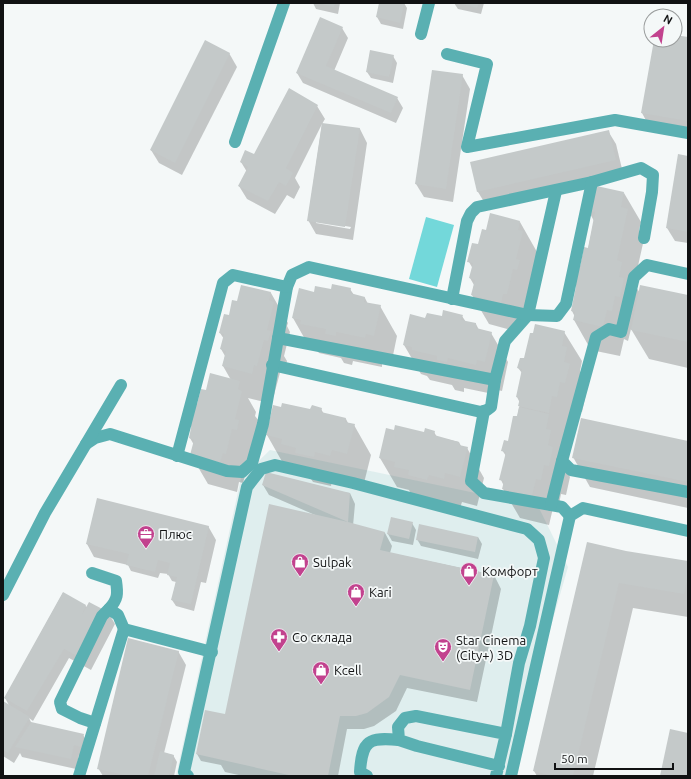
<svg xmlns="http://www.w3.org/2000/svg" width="691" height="779" font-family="Ubuntu,sans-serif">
  <rect width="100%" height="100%" fill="#f4f8f8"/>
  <!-- built -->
  <path fill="#dfeeee" d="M 270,450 L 538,506 L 568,567 L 508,776 L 176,776 L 241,478 Z"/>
  <!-- green -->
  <path fill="#73d8da" d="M 426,217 L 454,225 L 437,287 L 409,279 Z"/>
  <!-- shadow -->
  <g fill="#0003" fill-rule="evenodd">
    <path d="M 313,3 L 340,3 L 338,14 L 316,9 Z"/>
    <path d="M 380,3 L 404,3 L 407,8 L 403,29 L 381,24 L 377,17 Z"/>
    <path d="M 454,3 L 484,3 L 481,14 L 458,9 Z"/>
    <path d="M 342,28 L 348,38 L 334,71 L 397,98 L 403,108 L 396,123 L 303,83 L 297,73 Z"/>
    <path d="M 675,36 L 688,38 L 688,133 L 649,126 L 642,113 L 655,40 L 675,40 Z"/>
    <path d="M 229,53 L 237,67 L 182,175 L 159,163 L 151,150 Z"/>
    <path d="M 393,56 L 397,63 L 393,83 L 371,78 L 367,72 Z"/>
    <path d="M 462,75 L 470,89 L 453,202 L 424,197 L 416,184 Z"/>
    <path d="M 317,106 L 325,119 L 322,124 L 360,129 L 367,143 L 353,240 L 316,234 L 308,220 L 322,124 L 295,178 L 300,187 L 294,199 L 287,195 L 275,214 L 247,199 L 239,186 L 247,172 L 241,162 L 254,155 ZM 316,221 L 351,227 L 350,229 L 316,223 Z"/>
    <path d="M 608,131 L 616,144 L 623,173 L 486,205 L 478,192 L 471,163 Z"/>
    <path d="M 688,157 L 688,243 L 675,241 L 667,228 Z"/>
    <path d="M 624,193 L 641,222 L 639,230 L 644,239 L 634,284 L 640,293 L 688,296 L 688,368 L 649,359 L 631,329 L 628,341 L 624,339 L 620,356 L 591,350 L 574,320 L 575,317 L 572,311 L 577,287 L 573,282 L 588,249 L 594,221 L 588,210 Z"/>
    <path d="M 520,222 L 537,252 L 534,299 L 518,332 L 489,324 L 472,295 L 474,285 L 470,278 L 473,269 L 469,262 L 487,231 Z"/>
    <path d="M 242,286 L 271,293 L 288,323 L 287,326 L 290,332 L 284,356 L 287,361 L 285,370 L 281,369 L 274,395 L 269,403 L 248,398 L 256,412 L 255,416 L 259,421 L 243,483 L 239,482 L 237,492 L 208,484 L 191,455 L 194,445 L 190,438 L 192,428 L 188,421 L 206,391 L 231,380 L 223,366 L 225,356 L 221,349 L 224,339 L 220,333 L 238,302 Z"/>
    <path d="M 350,289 L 354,295 L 365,298 L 368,304 L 380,306 L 397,336 L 391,365 L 382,363 L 382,367 L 353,361 L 352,365 L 344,363 L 341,358 L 319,353 L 316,349 L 310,348 L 293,318 L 315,293 Z"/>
    <path d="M 462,316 L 466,322 L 476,324 L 479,330 L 491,333 L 508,362 L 502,391 L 494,389 L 493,394 L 464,388 L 464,392 L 455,390 L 452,385 L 430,380 L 427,376 L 421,374 L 404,345 L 426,319 Z"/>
    <path d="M 564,332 L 582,361 L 580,371 L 584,378 L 586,394 L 582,412 L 577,411 L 566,470 L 570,477 L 566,495 L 561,494 L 558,509 L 553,508 L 549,525 L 520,518 L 503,489 L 504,486 L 501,480 L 506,456 L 502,450 L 509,442 L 517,418 L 520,403 L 517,397 L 522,373 L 518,368 L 525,360 Z"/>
    <path d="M 282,408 L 311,411 L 321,409 L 324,414 L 346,419 L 348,423 L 354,425 L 371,455 L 364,483 L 332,481 L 331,486 L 313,482 L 309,476 L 284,465 L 267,435 Z"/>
    <path d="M 395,431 L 424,434 L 434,432 L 437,437 L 459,442 L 461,446 L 467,448 L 484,478 L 477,506 L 462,502 L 460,508 L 412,496 L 409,490 L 397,487 L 380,458 Z"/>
    <path d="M 688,442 L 688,508 L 590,487 L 573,457 Z"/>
    <path d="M 263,485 L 350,493 L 355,504 L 353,526 L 385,533 L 392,546 L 390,553 L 494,575 L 501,589 L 477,702 L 407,688 L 396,711 L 374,726 L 364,729 L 347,729 L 338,776 L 243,776 L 225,772 L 221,765 L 201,761 L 197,754 L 206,711 L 226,716 L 315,515 L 269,495 Z"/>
    <path d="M 412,523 L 416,530 L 413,545 L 392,541 L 388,534 Z"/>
    <path d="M 208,526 L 216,540 L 206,583 L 201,582 L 194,611 L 176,606 L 172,600 L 176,582 L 172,581 L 168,574 L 160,573 L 158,578 L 131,571 L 128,565 L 94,557 L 87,544 Z"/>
    <path d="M 478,537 L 482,544 L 478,559 L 421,546 L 417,539 Z"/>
    <path d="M 626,552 L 688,562 L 688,617 L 633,608 L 593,776 L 537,776 L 534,771 Z"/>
    <path d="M 63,593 L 87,607 L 109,614 L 115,624 L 91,670 L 69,658 L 33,721 L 29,718 L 32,724 L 83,735 L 89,745 L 87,756 L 79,755 L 76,769 L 22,757 L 20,753 L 14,763 L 3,756 L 3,703 L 10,707 L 5,698 Z"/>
    <path d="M 178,651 L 186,665 L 164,753 L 173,755 L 177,762 L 174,776 L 103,776 L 98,768 Z"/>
  </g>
  <!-- building -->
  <g fill="#c4c9c9">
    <path d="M 317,3 L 335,3 L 334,7 Z"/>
    <path d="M 379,3 L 404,3 L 400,23 L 376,17 Z"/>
    <path d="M 458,3 L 479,3 L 477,8 Z"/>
    <path d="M 320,17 L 343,27 L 326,66 L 398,97 L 391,113 L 296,73 Z"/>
    <path d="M 675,35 L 688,37 L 688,121 L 641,113 L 654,40 L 675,40 Z"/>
    <path d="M 205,40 L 230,53 L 175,163 L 150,150 Z"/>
    <path d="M 370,50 L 394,55 L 389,77 L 366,72 Z"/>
    <path d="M 432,70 L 463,74 L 446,189 L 415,184 Z"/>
    <path d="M 289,88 L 318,105 L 286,168 L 293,173 L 286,186 L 279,182 L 268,201 L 238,186 L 248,167 L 240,162 L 245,150 L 254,154 Z"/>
    <path d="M 322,123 L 360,128 L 345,227 L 307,221 Z"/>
    <path d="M 609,130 L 616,160 L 477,192 L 470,162 Z"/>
    <path d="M 678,154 L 688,156 L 688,232 L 666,228 Z"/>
    <path d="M 592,185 L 624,192 L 621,207 L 628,209 L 617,260 L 622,262 L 619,277 L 624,278 L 620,297 L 615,296 L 612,311 L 607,310 L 603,327 L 573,320 L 575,312 L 571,311 L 584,247 L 588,248 L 595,212 L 587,210 Z"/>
    <path d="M 490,213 L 520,221 L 518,230 L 523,231 L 516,259 L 520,260 L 517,270 L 513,269 L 507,294 L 503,294 L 501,303 L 471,295 L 475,280 L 469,278 L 473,263 L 467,262 L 472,243 L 478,244 L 482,229 L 486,230 Z"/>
    <path d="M 332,284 L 351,288 L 350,293 L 365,297 L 364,302 L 381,305 L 374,336 L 366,334 L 365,338 L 336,332 L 336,336 L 325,334 L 326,329 L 300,324 L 301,320 L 292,318 L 299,288 L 314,292 L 315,286 L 331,289 Z"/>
    <path d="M 241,285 L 271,292 L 269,300 L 274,302 L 267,330 L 271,331 L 268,341 L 264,340 L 257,366 L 254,365 L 252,374 L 222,366 L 226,351 L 220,349 L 224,334 L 219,333 L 224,314 L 229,315 L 232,300 L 237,301 Z"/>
    <path d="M 640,285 L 688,295 L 688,342 L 631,330 Z"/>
    <path d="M 443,310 L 463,315 L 461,320 L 476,323 L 476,328 L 492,332 L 485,362 L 477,360 L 476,365 L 448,358 L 447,362 L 437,360 L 437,356 L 412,350 L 412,347 L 403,345 L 410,314 L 425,318 L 427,313 L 442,316 Z"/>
    <path d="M 535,324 L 565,331 L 562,346 L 567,347 L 564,362 L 570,364 L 565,383 L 560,382 L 557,397 L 552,396 L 549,413 L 518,406 L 520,398 L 516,397 L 522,369 L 517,368 L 520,358 L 524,358 L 530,333 L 533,333 Z"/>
    <path d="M 210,373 L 240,381 L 238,389 L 242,391 L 235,419 L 239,420 L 237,430 L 232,429 L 226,454 L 223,453 L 220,463 L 190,455 L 194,440 L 189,438 L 192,423 L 187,422 L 192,402 L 197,404 L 201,389 L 206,390 Z"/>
    <path d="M 282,403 L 310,409 L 312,405 L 322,408 L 321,412 L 346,418 L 345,422 L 355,424 L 347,454 L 332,450 L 330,456 L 315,452 L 314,457 L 295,453 L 296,448 L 281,444 L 282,439 L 266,435 L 273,405 L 281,407 Z"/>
    <path d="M 519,407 L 549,414 L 546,429 L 551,430 L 548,445 L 553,447 L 549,466 L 544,465 L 541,480 L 536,479 L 532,496 L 502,489 L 504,481 L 499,480 L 506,452 L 501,451 L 504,440 L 508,441 L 513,416 L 517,416 Z"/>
    <path d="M 581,418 L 688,441 L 688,482 L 572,458 Z"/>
    <path d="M 395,425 L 424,432 L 425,428 L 435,431 L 434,435 L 459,442 L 459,445 L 468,447 L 460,477 L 445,473 L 444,479 L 429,475 L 427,480 L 408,475 L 409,470 L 394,467 L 395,462 L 379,458 L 386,428 L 394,430 Z"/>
    <path d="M 266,472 L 350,493 L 348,522 L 385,532 L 380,550 L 494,575 L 470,690 L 400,675 L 389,697 L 367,713 L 356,716 L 340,716 L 328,776 L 293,776 L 196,754 L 205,710 L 225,714 L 269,504 L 348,522 L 262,485 Z"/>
    <path d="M 97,498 L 209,526 L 191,604 L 171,600 L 177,577 L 167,575 L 170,563 L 158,560 L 155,572 L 126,565 L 129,554 L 86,544 Z"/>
    <path d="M 391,517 L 413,522 L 409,539 L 387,534 Z"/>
    <path d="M 419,524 L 478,537 L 475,552 L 416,540 Z"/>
    <path d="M 587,542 L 626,551 L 688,561 L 688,576 L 684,594 L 619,583 L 573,776 L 553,776 L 533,771 Z"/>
    <path d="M 63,592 L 86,605 L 82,615 L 89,602 L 110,613 L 85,660 L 64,649 L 27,711 L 4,698 Z"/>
    <path d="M 128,638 L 179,651 L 148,776 L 129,776 L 97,769 Z"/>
    <path d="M 3,701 L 30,717 L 8,753 L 3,750 Z"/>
    <path d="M 31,722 L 84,734 L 81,747 L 74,745 L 71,759 L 15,747 Z"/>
    <path d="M 670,729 L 688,733 L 688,776 L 660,776 Z"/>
    <path d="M 160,751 L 174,755 L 169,776 L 154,776 Z"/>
  </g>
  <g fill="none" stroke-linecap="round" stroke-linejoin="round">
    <!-- minor -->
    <g stroke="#5ab0b2" stroke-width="12">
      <path d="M 421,34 L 429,3"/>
      <path d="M 447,54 L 487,64 L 467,147 L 615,120 L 688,133"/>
      <path d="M 235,142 L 284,3"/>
      <path d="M 688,274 L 647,265 L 634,277 L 621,332 L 609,329 L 596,337 L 562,461 L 571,470 L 688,492"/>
      <path d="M 452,299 L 467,221 L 471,213 L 477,207 L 592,182 L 641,168 L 653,175 L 652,192 L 644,238"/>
      <path d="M 278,338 L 495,380"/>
      <path d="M 272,365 L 481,412 L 487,410 L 491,407 L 495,380 L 505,341 L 528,315 L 556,191"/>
      <path d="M 484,411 L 471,481 L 484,493 L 562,507 L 570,516"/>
      <path d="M 86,444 L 95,438 L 110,434 L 227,471 L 242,472 L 252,463 L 263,424 L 287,287 L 292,275 L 309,267 L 528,315 L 557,316 L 566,304 L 592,182"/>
      <path d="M 177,456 L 223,283 L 233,275 L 287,287"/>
      <path d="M 551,505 L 562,461"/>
      <path d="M 92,573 L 116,581 C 118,594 118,599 109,609"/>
      <path d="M 3,595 L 45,513 L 121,385"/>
      <path d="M 95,723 L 80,718 L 62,709 L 60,702 L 102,616 L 109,609 L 118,615 L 124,629 L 212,652"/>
      <path d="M 79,776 L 124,629"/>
      <path d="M 188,776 L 184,772 L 247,487 L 261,469 L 275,465 L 353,483 L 527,529 L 539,540 L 544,558 L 530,626 L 519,663 L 506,734"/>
      <path d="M 367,776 L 360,772 C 362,740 369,737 399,740"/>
      <path d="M 496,776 L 506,734 L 416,716 L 405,718 L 398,727 L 399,740 L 417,746 L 499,766"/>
      <path d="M 511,776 L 570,516 L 583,508 L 688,531"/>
    </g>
  </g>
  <!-- icons -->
  <defs>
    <g id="office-pin" transform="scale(0.9)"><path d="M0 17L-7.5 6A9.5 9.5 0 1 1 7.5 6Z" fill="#c2428e" stroke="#f4f8f8"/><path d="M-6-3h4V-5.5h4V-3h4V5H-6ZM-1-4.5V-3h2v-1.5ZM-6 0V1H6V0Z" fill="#fff"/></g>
    <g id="shop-pin" transform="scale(0.9)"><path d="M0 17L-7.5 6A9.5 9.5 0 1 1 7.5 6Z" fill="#c2428e" stroke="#f4f8f8"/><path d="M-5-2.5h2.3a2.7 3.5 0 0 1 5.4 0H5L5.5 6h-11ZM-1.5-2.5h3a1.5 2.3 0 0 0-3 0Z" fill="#fff"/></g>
    <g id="pharmacy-pin" transform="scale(0.9)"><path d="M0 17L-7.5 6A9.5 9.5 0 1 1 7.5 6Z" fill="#c2428e" stroke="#f4f8f8"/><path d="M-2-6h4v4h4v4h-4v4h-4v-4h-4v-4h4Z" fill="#fff"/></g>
    <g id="theatre-pin" transform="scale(0.9)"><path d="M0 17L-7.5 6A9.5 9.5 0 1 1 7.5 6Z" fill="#c2428e" stroke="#f4f8f8"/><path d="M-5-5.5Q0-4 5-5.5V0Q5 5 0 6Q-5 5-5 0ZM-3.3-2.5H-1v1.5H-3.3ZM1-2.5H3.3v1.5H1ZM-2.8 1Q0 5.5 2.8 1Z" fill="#fff"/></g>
  </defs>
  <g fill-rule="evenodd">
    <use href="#office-pin" x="146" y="534"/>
    <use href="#shop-pin" x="300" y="562"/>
    <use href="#shop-pin" x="469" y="571"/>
    <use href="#shop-pin" x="356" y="592"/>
    <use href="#pharmacy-pin" x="279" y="637"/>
    <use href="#theatre-pin" x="443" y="647"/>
    <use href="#shop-pin" x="321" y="670"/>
  </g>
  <g text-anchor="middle" stroke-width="3.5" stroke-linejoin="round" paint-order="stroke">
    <!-- poi labels -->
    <g font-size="13" fill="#111213" stroke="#f4f8f8" text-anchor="start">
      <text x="159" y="539">Плюс</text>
      <text x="313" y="567">Sulpak</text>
      <text x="482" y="576">Комфорт</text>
      <text x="369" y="597">Kari</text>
      <text x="292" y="642">Со склада</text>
      <text x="456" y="645">Star Cinema<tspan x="456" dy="15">(City+) 3D</tspan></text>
      <text x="334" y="675">Kcell</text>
    </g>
  </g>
  <!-- border -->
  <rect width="691" height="779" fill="none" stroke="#111213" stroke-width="8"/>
  <!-- north arrow -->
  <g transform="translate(663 28) rotate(30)"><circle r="19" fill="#f4f8f8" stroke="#999c9c"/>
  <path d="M0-3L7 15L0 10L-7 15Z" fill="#c2428e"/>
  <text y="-6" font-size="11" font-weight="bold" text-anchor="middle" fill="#111213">N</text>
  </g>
  <!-- scale -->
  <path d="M555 763v6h118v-6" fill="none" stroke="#111213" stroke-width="2"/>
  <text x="561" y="763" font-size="12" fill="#111213" stroke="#f4f8f8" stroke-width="3" paint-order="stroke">50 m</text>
</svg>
